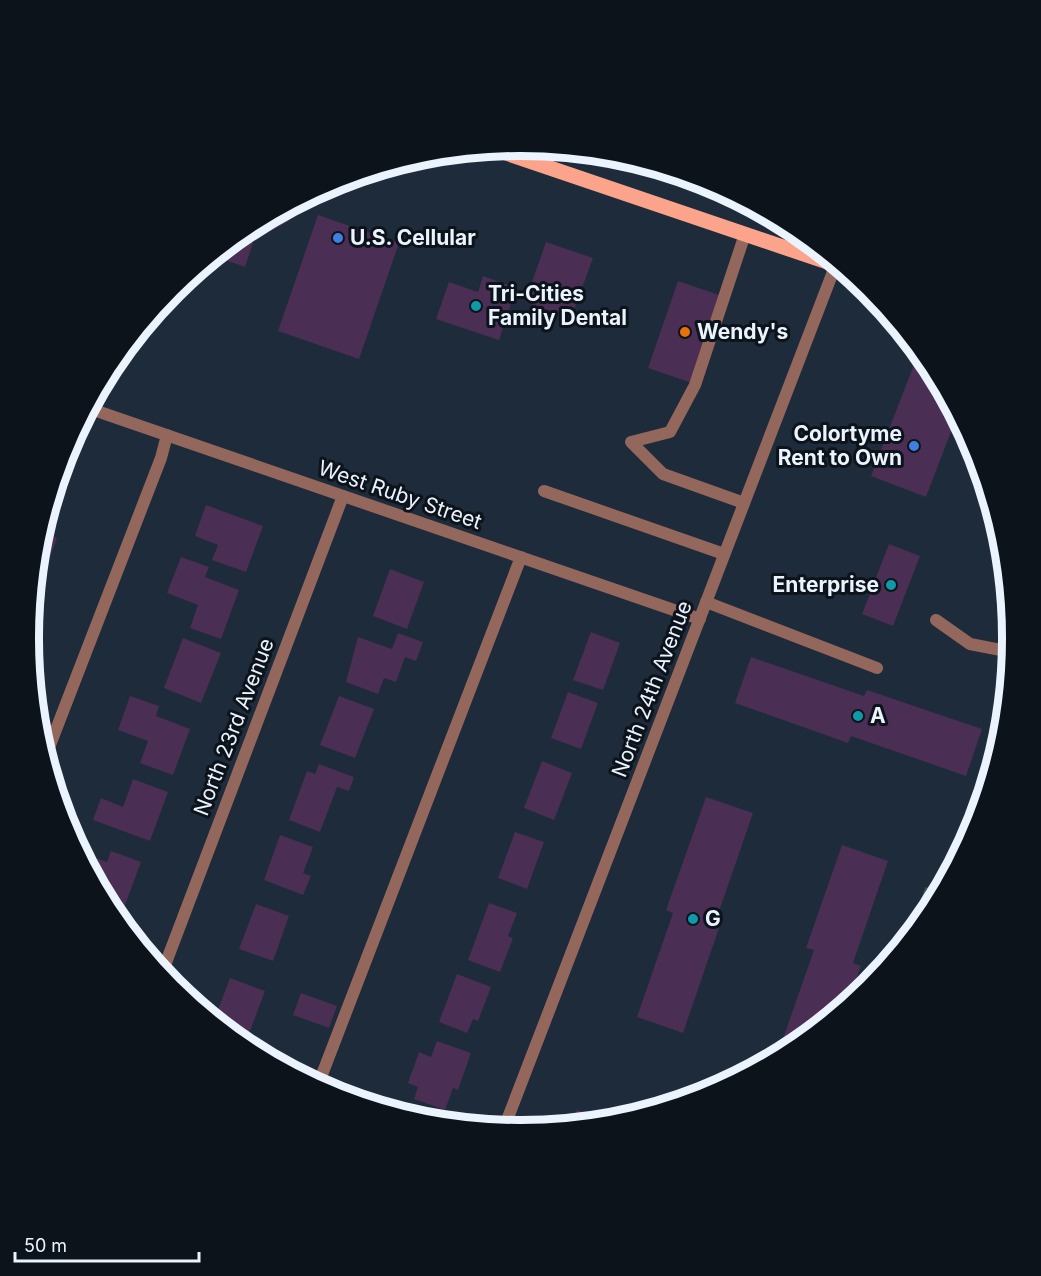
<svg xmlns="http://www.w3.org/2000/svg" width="1041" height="1276" font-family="Inter,sans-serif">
  <rect width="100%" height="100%" fill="#1d2b3b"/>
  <!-- water -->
  <path fill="#011318" stroke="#47565d" stroke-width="1.5" d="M 926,888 L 940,892 L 929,912 L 909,936 Z"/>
  <!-- building -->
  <g fill="#4a2e53">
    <path d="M 296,203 L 289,221 L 271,231 L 255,225 Z"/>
    <path d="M 318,215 L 399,243 L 359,359 L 278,331 Z"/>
    <path d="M 237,237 L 253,243 L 245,267 L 214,256 Z"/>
    <path d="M 546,242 L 593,258 L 571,318 L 525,302 Z"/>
    <path d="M 483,276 L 516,288 L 499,340 L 436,319 L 449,282 L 478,292 Z"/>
    <path d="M 678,281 L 722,296 L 692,383 L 648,368 Z"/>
    <path d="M 915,362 L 932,368 L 957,416 L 926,497 L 871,476 Z"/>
    <path d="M 63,460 L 72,463 L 57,505 L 50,502 Z"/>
    <path d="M 206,505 L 263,526 L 246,572 L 212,560 L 218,545 L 195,536 Z"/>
    <path d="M 41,532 L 57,538 L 41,582 L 34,580 Z"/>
    <path d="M 889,544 L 920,556 L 893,626 L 862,614 Z"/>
    <path d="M 181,557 L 209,567 L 205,577 L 239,590 L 221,639 L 190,628 L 198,605 L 167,593 Z"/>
    <path d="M 390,569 L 424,582 L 407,629 L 373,616 Z"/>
    <path d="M 591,632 L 620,643 L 603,690 L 573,680 Z"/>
    <path d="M 398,633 L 423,642 L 416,661 L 405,657 L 396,682 L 384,678 L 378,694 L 346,682 L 358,637 L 392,649 Z"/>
    <path d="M 183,638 L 221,653 L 201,703 L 164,688 Z"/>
    <path d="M 751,657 L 864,696 L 867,690 L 982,729 L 966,776 L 851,736 L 848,743 L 735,703 Z"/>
    <path d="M 32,672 L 44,677 L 36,699 L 34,698 Z"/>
    <path d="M 568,692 L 598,703 L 581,749 L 551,738 Z"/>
    <path d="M 130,696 L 159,706 L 156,716 L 190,729 L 173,775 L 140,763 L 148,741 L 118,730 Z"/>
    <path d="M 339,696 L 374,709 L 355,758 L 320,745 Z"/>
    <path d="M 542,761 L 572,773 L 554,820 L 524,808 Z"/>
    <path d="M 319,764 L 354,777 L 349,791 L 337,787 L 320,832 L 289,820 L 307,771 L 315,774 Z"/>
    <path d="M 133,779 L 168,792 L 150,841 L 93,820 L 101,798 L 123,807 Z"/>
    <path d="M 706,797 L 753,813 L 714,926 L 719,928 L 683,1033 L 637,1017 L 673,913 L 666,910 Z"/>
    <path d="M 515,832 L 544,842 L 527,889 L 498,878 Z"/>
    <path d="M 280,835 L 313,847 L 303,873 L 311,876 L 303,895 L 264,880 Z"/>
    <path d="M 842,845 L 888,861 L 853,963 L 861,966 L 848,1003 L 794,1047 L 777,1056 L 814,950 L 806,948 Z"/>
    <path d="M 111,851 L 141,862 L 119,921 L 91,873 L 96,858 L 107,862 Z"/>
    <path d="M 489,903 L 517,913 L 508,936 L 513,938 L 500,972 L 468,960 Z"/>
    <path d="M 256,904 L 289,916 L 273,961 L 239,949 Z"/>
    <path d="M 457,974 L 491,987 L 478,1021 L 473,1019 L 467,1033 L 439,1022 Z"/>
    <path d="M 230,978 L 265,991 L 247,1039 L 229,1032 L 214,1020 Z"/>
    <path d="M 301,993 L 337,1006 L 329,1028 L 293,1015 Z"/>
    <path d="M 437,1041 L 471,1053 L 458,1090 L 453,1088 L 445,1110 L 414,1099 L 418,1087 L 408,1083 L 419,1052 L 431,1057 Z"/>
    <path d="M 577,1110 L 610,1121 L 572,1125 Z"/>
  </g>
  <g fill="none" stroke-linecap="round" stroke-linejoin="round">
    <!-- lane -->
    <g stroke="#93675c" stroke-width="12">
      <path d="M 544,491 L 724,554"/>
      <path d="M 744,503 L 663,474 L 631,442 L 670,432 L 695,385 L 745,234"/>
      <path d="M 706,602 L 877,668"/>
      <path d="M 936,620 L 970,644 L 1011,652"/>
      <path d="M 45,758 L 161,458 L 167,435"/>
      <path d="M 318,1085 L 521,557"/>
    </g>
    <!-- street -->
    <g stroke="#93675c" stroke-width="12">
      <path d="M 88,408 L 700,619"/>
      <path d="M 162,973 L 343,496"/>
      <path d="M 504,1128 L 836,264"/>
    </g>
    <!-- primary -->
    <path stroke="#fca48b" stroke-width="15" d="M 494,149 L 839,266"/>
  </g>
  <!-- markers -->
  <g fill="#3f7fe0" stroke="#0d131a" stroke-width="2">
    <circle cx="338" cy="238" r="6"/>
    <circle cx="914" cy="446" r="6"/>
  </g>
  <g fill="#0f9aa8" stroke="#0d131a" stroke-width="2">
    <circle cx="476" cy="306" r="6"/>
    <circle cx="891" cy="585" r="6"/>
    <circle cx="858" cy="716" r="6"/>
    <circle cx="693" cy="919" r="6"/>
  </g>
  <circle fill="#e8710a" stroke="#0d131a" stroke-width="2" cx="685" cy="332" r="6"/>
  <g text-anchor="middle" stroke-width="6" stroke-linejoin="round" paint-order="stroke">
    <!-- poi labels -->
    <g font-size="21" font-weight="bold" fill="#eaf3fe" stroke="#0d131a" text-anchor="start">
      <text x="350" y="245">U.S. Cellular</text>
      <text x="488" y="301">Tri-Cities<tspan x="488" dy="24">Family Dental</tspan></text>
      <text x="697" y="339">Wendy's</text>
      <text x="902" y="441" text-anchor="end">Colortyme<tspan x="902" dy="24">Rent to Own</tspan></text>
      <text x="879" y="592" text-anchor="end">Enterprise</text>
      <text x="870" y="723">A</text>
      <text x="705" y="926">G</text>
    </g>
    <!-- street labels -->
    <g font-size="21" fill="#eaf3fe" stroke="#0d131a">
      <text transform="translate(400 495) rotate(19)" y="7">West Ruby Street</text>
      <text transform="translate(652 689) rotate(-69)" y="7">North 24th Avenue</text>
      <text transform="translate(234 727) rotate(-69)" y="7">North 23rd Avenue</text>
    </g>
  </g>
  <!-- crop -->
  <path d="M0 0H1041V1276H0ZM520 156H521A481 481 0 0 1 1002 637V639A481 481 0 0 1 521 1120H520A481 481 0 0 1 39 639V637A481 481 0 0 1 520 156Z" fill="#0d131a" fill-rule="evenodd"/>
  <path fill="none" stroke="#eaf3fe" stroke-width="8" d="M520 156H521A481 481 0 0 1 1002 637V639A481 481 0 0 1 521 1120H520A481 481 0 0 1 39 639V637A481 481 0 0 1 520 156Z"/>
  <!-- scale -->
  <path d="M15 1252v9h184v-9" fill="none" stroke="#eaf3fe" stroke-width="3"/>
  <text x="24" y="1252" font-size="18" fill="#eaf3fe" stroke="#0d131a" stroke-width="4.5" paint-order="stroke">50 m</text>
</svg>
